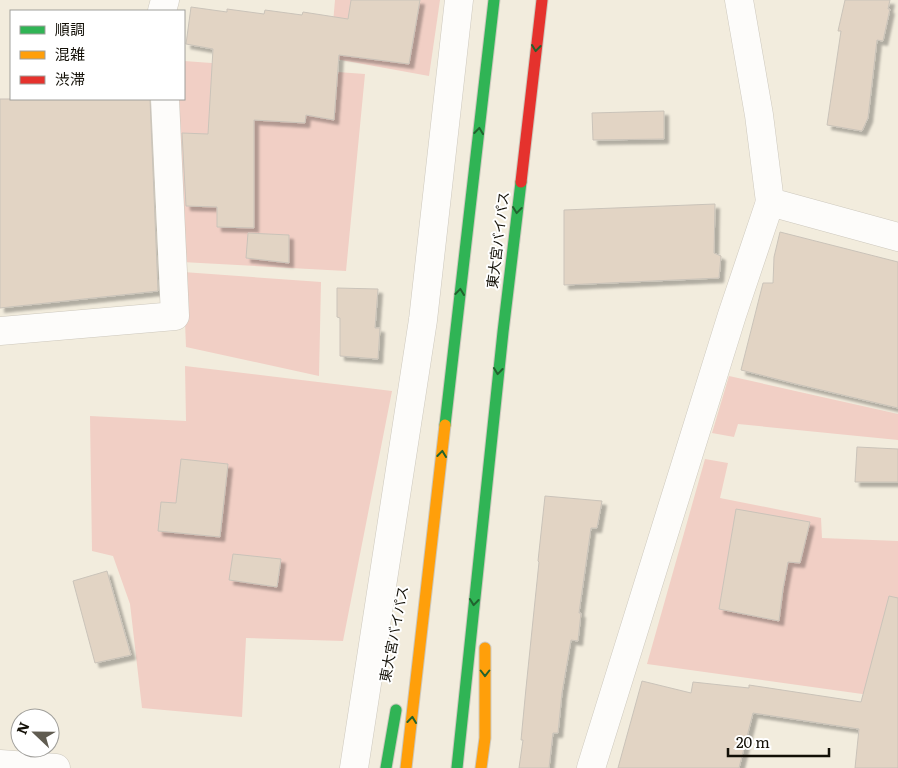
<svg xmlns="http://www.w3.org/2000/svg" width="898" height="768" font-family="Literata,'Noto Sans JP',serif">
  <defs>
    <filter id="shadow"><feDropShadow dx="4.5" dy="4.5" stdDeviation="1" flood-color="#0004"/></filter>
  </defs>
  <rect width="100%" height="100%" fill="#f2ecdd"/>
  <!-- green -->
  <g fill="#f1cfc5">
    <path d="M 335,0 L 440,0 L 429,76 L 330,58 Z"/>
    <path d="M 184,61 L 365,74 L 346,271 L 182,262 L 177,99 L 184,99 Z"/>
    <path d="M 183,272 L 321,282 L 319,376 L 186,347 Z"/>
    <path d="M 185,366 L 392,391 L 343,641 L 246,638 L 242,717 L 142,708 L 130,604 L 113,556 L 92,551 L 90,416 L 186,421 Z"/>
    <path d="M 729,376 L 898,414 L 898,440 L 738,424 L 734,437 L 712,433 Z"/>
    <path d="M 705,459 L 728,463 L 720,498 L 821,518 L 822,538 L 898,541 L 898,699 L 647,664 Z"/>
  </g>
  <!-- building -->
  <g fill="#e2d4c4" stroke="#cac3b9" filter="url(#shadow)">
    <path d="M 351,0 L 420,0 L 409,64 L 339,55 L 334,120 L 306,115 L 305,123 L 254,120 L 254,228 L 217,227 L 217,207 L 186,206 L 182,133 L 208,134 L 213,49 L 186,44 L 191,7 L 227,12 L 227,9 L 264,14 L 265,10 L 302,15 L 303,12 L 348,19 Z"/>
    <path d="M 845,0 L 890,0 L 888,9 L 890,9 L 883,41 L 877,40 L 868,118 L 862,131 L 827,125 L 841,31 L 838,31 Z"/>
    <path d="M 0,99 L 150,99 L 158,291 L 0,308 Z"/>
    <path d="M 664,111 L 664,139 L 593,140 L 592,113 Z"/>
    <path d="M 715,204 L 714,253 L 721,256 L 719,278 L 564,285 L 564,210 Z"/>
    <path d="M 780,232 L 898,262 L 898,408 L 796,384 L 741,370 L 763,283 L 773,283 L 774,257 Z"/>
    <path d="M 248,233 L 289,235 L 289,263 L 246,258 Z"/>
    <path d="M 337,288 L 378,289 L 375,328 L 380,328 L 378,359 L 340,356 L 340,318 L 337,317 Z"/>
    <path d="M 857,447 L 898,449 L 898,482 L 855,482 Z"/>
    <path d="M 181,459 L 228,464 L 220,537 L 158,531 L 161,502 L 176,503 Z"/>
    <path d="M 545,496 L 602,501 L 597,528 L 591,528 L 579,613 L 581,613 L 578,641 L 571,640 L 562,693 L 558,733 L 553,733 L 549,768 L 519,768 L 523,740 L 521,740 L 526,688 L 539,562 L 538,561 Z"/>
    <path d="M 736,509 L 810,522 L 800,563 L 788,562 L 783,589 L 779,621 L 719,609 Z"/>
    <path d="M 233,554 L 281,559 L 277,587 L 229,580 Z"/>
    <path d="M 107,571 L 131,655 L 95,663 L 73,581 Z"/>
    <path d="M 889,596 L 898,598 L 898,768 L 855,768 L 859,729 L 753,713 L 739,768 L 618,768 L 642,681 L 691,693 L 693,682 L 749,688 L 749,685 L 861,702 Z"/>
  </g>
  <g fill="none" stroke-linecap="round" stroke-linejoin="round">
    <!-- street casing -->
    <g stroke="#cdc8bd" stroke-width="29">
      <g id="street">
        <path d="M 739,0 L 759,115 L 770,202 L 898,237"/>
        <path d="M 162,11 L 165,0"/>
        <path d="M 0,331 L 175,316 L 165,99"/>
        <path d="M 0,764 L 56,768"/>
        <path d="M 354,768 L 423,320 L 459,0"/>
        <path d="M 591,768 L 732,315 L 770,202"/>
      </g>
    </g>
    <!-- fast casing -->
    <g stroke="#cdc8bd" stroke-width="13">
      <g id="fast">
        <path d="M 445,425 L 494,0"/>
        <path d="M 386,768 L 396,710"/>
        <path d="M 457,768 L 503,332 L 521,182"/>
      </g>
    </g>
    <!-- slow casing -->
    <g stroke="#cdc8bd" stroke-width="13">
      <g id="slow">
        <path d="M 406,768 L 445,425"/>
        <path d="M 481,768 L 485,738 L 485,648"/>
      </g>
    </g>
    <!-- jam casing -->
    <g stroke="#cdc8bd" stroke-width="13">
      <path id="jam" d="M 521,182 L 542,0"/>
    </g>
    <!-- street -->
    <use href="#street" stroke="#fdfcfa" stroke-width="28"/>
    <!-- fast -->
    <use href="#fast" stroke="#30b455" stroke-width="11"/>
    <!-- slow -->
    <use href="#slow" stroke="#ff9f0a" stroke-width="11"/>
    <!-- jam -->
    <use href="#jam" stroke="#e5322d" stroke-width="11"/>
  </g>
  <!-- one-way arrows -->
  <defs><path id="oneway-chevron" d="M-2-3.5L2.5 0L-2 3.5" fill="none" stroke-width="1.6" stroke-linecap="round" stroke-linejoin="round" transform="scale(1.25)"/></defs>
  <g stroke="#21622e">
    <use href="#oneway-chevron" transform="translate(536 48) rotate(97)"/>
    <use href="#oneway-chevron" transform="translate(479 131) rotate(-83)"/>
    <use href="#oneway-chevron" transform="translate(517 210) rotate(97)"/>
    <use href="#oneway-chevron" transform="translate(460 292) rotate(-83)"/>
    <use href="#oneway-chevron" transform="translate(498 371) rotate(96)"/>
    <use href="#oneway-chevron" transform="translate(442 454) rotate(-83)"/>
    <use href="#oneway-chevron" transform="translate(474 602) rotate(96)"/>
    <use href="#oneway-chevron" transform="translate(485 673) rotate(90)"/>
    <use href="#oneway-chevron" transform="translate(412 720) rotate(-84)"/>
  </g>
  <g text-anchor="middle" stroke-width="4" stroke-linejoin="round" paint-order="stroke">
    <!-- street labels -->
    <g font-size="14" fill="#120f06" stroke="#fff">
      <text transform="translate(498 240) rotate(-83)" y="5">東大宮バイパス</text>
      <text transform="translate(394 634) rotate(-79)" y="5">東大宮バイパス</text>
    </g>
  </g>
  <!-- legend -->
  <rect x="10" y="10" width="175" height="90" fill="#ffffff" stroke="#a09f9b"/>
  <rect x="20" y="26" width="25" height="8" fill="#30b455" stroke="#a09f9b"/>
  <text x="55" y="35" font-size="15" fill="#120f06">順調</text>
  <rect x="20" y="51" width="25" height="8" fill="#ff9f0a" stroke="#a09f9b"/>
  <text x="55" y="60" font-size="15" fill="#120f06">混雑</text>
  <rect x="20" y="76" width="25" height="8" fill="#e5322d" stroke="#a09f9b"/>
  <text x="55" y="85" font-size="15" fill="#120f06">渋滞</text>
  <!-- north arrow -->
  <g transform="translate(35 733) rotate(292)"><circle r="24" fill="#ffffff" stroke="#a09f9b"/>
  <path d="M0-4L9 19L0 12L-9 19Z" fill="#605c51"/>
  <text y="-8" font-size="14" font-weight="bold" text-anchor="middle" fill="#120f06">N</text>
  </g>
  <!-- scale -->
  <path d="M728 748v8h101v-8" fill="none" stroke="#120f06" stroke-width="2.5"/>
  <text x="736" y="748" font-size="15" fill="#120f06" stroke="#ffffff" stroke-width="4" paint-order="stroke">20 m</text>
</svg>
